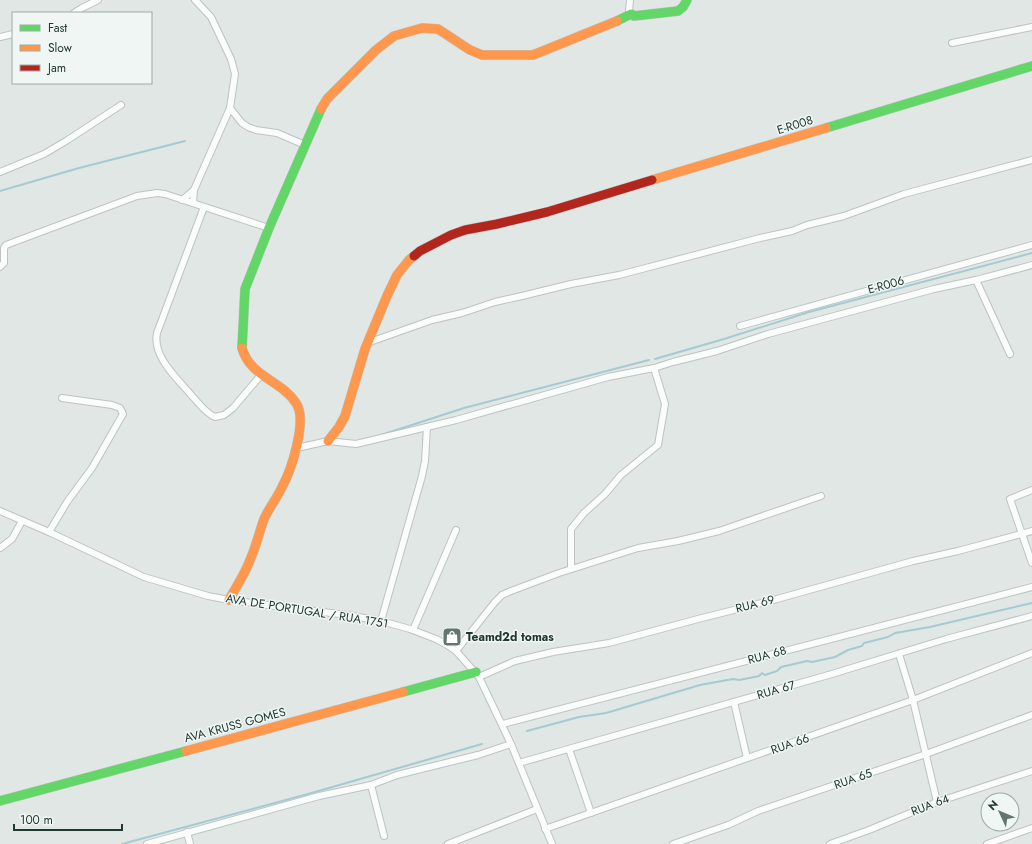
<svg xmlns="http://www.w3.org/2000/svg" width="1032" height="844" font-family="Jost,sans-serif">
  <rect width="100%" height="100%" fill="#e1e7e4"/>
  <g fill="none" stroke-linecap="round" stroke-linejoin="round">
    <!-- stream -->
    <g stroke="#a4cbd2" stroke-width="2">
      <path d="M 0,191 L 79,168 L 185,141"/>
      <path d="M 655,359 L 724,339 L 809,312 L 1032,253"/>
      <path d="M 381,435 L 464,408 L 649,360"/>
      <path d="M 527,731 L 579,717 L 606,713 L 700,685 L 733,679 L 739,680 L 759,676 L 762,673 L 765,675 L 777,671 L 781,667 L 807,661 L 812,662 L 835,657 L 848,650 L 862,646 L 864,643 L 888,637 L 895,633 L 930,627 L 1032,603"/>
      <path d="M 122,844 L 308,794 L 482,744"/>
    </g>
    <!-- street casing -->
    <g stroke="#bec3c1" stroke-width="8">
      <g id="street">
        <path d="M 630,0 L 629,11 L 631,14"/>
        <path d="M 74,13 L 82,8 L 98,0"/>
        <path d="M 0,37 L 13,34"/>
        <path d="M 952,43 L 1032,27"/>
        <path d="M 230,108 L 242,123 L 248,127 L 256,130 L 277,133 L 305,145"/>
        <path d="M 0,172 L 44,154 L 66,141 L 121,105"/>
        <path d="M 182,200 L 194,190"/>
        <path d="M 193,203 L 194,190 L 230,108 L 235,74 L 231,59 L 211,17 L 195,0"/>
        <path d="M 204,207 L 157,333 C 152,357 178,379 192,396 C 199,403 205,413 215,417 L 224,415 L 233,408 L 261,375"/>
        <path d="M 0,267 L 4,263 L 4,248 L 6,245 L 137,196 L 157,193 L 165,194 L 269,228"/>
        <path d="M 976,280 L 1010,354"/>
        <path d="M 740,326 L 1032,245"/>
        <path d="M 367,343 L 432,320 L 462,313 L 495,302 L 522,296 L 571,284 L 619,275 L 760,238 L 792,231 L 807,225 L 844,216 L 904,194 L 1032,160"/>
        <path d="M 297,448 L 328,441 L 356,444 L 456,420 L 608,377 L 654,368 L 673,362 L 717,351 L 768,334 L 934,289 L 976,280 L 1032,265"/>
        <path d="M 1032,490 L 1010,499 L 1032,563"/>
        <path d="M 0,511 L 49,532 L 144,577 L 208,596 L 229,600 L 347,615 L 381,621 L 410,629 L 436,639 L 447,645 L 456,651 L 479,677 L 511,744 L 552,844"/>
        <path d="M 49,532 L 67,502 L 92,468 L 123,414 L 120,408 L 112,405 L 62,398"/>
        <path d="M 0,548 L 12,539 L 22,521"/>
        <path d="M 571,569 L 571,529 L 584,513 L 605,494 L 621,475 L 658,445 L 665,404 L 654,368"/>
        <path d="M 381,621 L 422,476 L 425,461 L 427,427"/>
        <path d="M 413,630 L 456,530"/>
        <path d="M 456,651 L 495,602 L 502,595 L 511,591 L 559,573 L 638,548 L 678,541 L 719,531 L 821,496"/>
        <path d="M 899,654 L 913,700 L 937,802"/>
        <path d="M 479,677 L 515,661 L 553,652 L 609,643 L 698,619 L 777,599 L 913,561 L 958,551 L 1032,531"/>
        <path d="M 734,702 L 747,758"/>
        <path d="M 503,724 L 1032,587"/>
        <path d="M 569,749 L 591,813"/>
        <path d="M 519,763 L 832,674 L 946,639 L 1032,616"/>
        <path d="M 371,785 L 384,836"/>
        <path d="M 545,829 L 913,700 L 1032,653"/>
        <path d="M 187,832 L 190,844"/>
        <path d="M 147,844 L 319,796 L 371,785 L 397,775 L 478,755 L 511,744"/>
        <path d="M 448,844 L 537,809"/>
        <path d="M 673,844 L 728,825 L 758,811 L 926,754 L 1032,715"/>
        <path d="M 830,844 L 869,830 L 937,802 L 1032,771"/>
        <path d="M 987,844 L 1032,828"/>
      </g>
    </g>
    <!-- fast casing -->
    <g stroke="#bec4c2" stroke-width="10">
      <g id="fast">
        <path d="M 617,21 L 631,14 L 634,16 L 678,11 L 683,7 L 687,0"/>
        <path d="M 826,128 L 1032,66"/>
        <path d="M 242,348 L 245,289 L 269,228 L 321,109"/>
        <path d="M 403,692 L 476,672"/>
        <path d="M 0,801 L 186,751"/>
      </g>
    </g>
    <!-- slow casing -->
    <g stroke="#bec4c2" stroke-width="10">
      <g id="slow">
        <path d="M 321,109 L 327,99 L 376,50 L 394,36 L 422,28 L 438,29 L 470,50 L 482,55 L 533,55 L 617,21"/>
        <path d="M 652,180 L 826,128"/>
        <path d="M 328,441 L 339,427 L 345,416 L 365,349 L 387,296 L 397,275 L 409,260 L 414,256"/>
        <path d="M 229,600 C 236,587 245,574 250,560 C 256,547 259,533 264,519 C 269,508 277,498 282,487 C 291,471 308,420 296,403 C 281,380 250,377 242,348"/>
        <path d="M 186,751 L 403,692"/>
      </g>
    </g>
    <!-- jam casing -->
    <g stroke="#bec4c2" stroke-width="10">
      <path id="jam" d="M 414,256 L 420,251 L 451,235 L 465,230 L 497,224 L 547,212 L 652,180"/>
    </g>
    <!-- street -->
    <use href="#street" stroke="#fafbfb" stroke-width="6"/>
    <!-- fast -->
    <use href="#fast" stroke="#63d668" stroke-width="9"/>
    <!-- slow -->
    <use href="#slow" stroke="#ff974d" stroke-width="9"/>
    <!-- jam -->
    <use href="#jam" stroke="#b3261e" stroke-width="9"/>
  </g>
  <!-- icons -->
  <defs>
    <g id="shop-square" transform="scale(1)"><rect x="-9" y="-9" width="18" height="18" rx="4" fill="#647570" stroke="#eff6f3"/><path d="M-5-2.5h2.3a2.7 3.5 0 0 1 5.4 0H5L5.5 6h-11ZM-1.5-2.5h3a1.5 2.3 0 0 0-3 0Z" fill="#fff"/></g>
  </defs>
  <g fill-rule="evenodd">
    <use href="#shop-square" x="452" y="637"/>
  </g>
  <g text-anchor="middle" stroke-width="3" stroke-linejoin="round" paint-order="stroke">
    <!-- street labels -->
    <g font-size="12" fill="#213832" stroke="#eff6f3">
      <text transform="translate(795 125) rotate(-17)" y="4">E-R008</text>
      <text transform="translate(886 285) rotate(-15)" y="4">E-R006</text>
      <text transform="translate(755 604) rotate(-14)" y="4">RUA 69</text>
      <text transform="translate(307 611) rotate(9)" y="4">AVA DE PORTUGAL / RUA 1751</text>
      <text transform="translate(767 655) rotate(-15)" y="4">RUA 68</text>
      <text transform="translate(776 690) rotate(-16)" y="4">RUA 67</text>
      <text transform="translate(235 725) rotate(-15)" y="4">AVA KRUSS GOMES</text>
      <text transform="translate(790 744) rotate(-19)" y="4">RUA 66</text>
      <text transform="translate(853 779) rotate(-19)" y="4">RUA 65</text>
      <text transform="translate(930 805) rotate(-21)" y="4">RUA 64</text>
    </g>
    <!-- poi labels -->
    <g font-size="12" font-weight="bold" fill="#213832" stroke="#eff6f3" text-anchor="start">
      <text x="466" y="641">Teamd2d tomas</text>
    </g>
  </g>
  <!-- legend -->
  <rect x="12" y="12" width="140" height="72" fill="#eff6f3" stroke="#9daaa6"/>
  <rect x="20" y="25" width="20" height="6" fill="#63d668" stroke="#9daaa6"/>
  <text x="48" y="32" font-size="12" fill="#213832">Fast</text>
  <rect x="20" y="45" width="20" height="6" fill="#ff974d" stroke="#9daaa6"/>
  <text x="48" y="52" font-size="12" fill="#213832">Slow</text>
  <rect x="20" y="65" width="20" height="6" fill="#b3261e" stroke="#9daaa6"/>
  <text x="48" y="72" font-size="12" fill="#213832">Jam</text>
  <!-- north arrow -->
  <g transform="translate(1000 812) rotate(314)"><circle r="19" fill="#eff6f3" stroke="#9daaa6"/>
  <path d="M0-3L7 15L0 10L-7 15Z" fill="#647570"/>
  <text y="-6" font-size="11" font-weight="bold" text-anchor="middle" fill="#213832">N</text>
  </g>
  <!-- scale -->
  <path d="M14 824v6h108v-6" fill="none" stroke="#213832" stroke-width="2"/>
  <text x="20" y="824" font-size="12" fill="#213832" stroke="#eff6f3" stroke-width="3" paint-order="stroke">100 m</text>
</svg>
